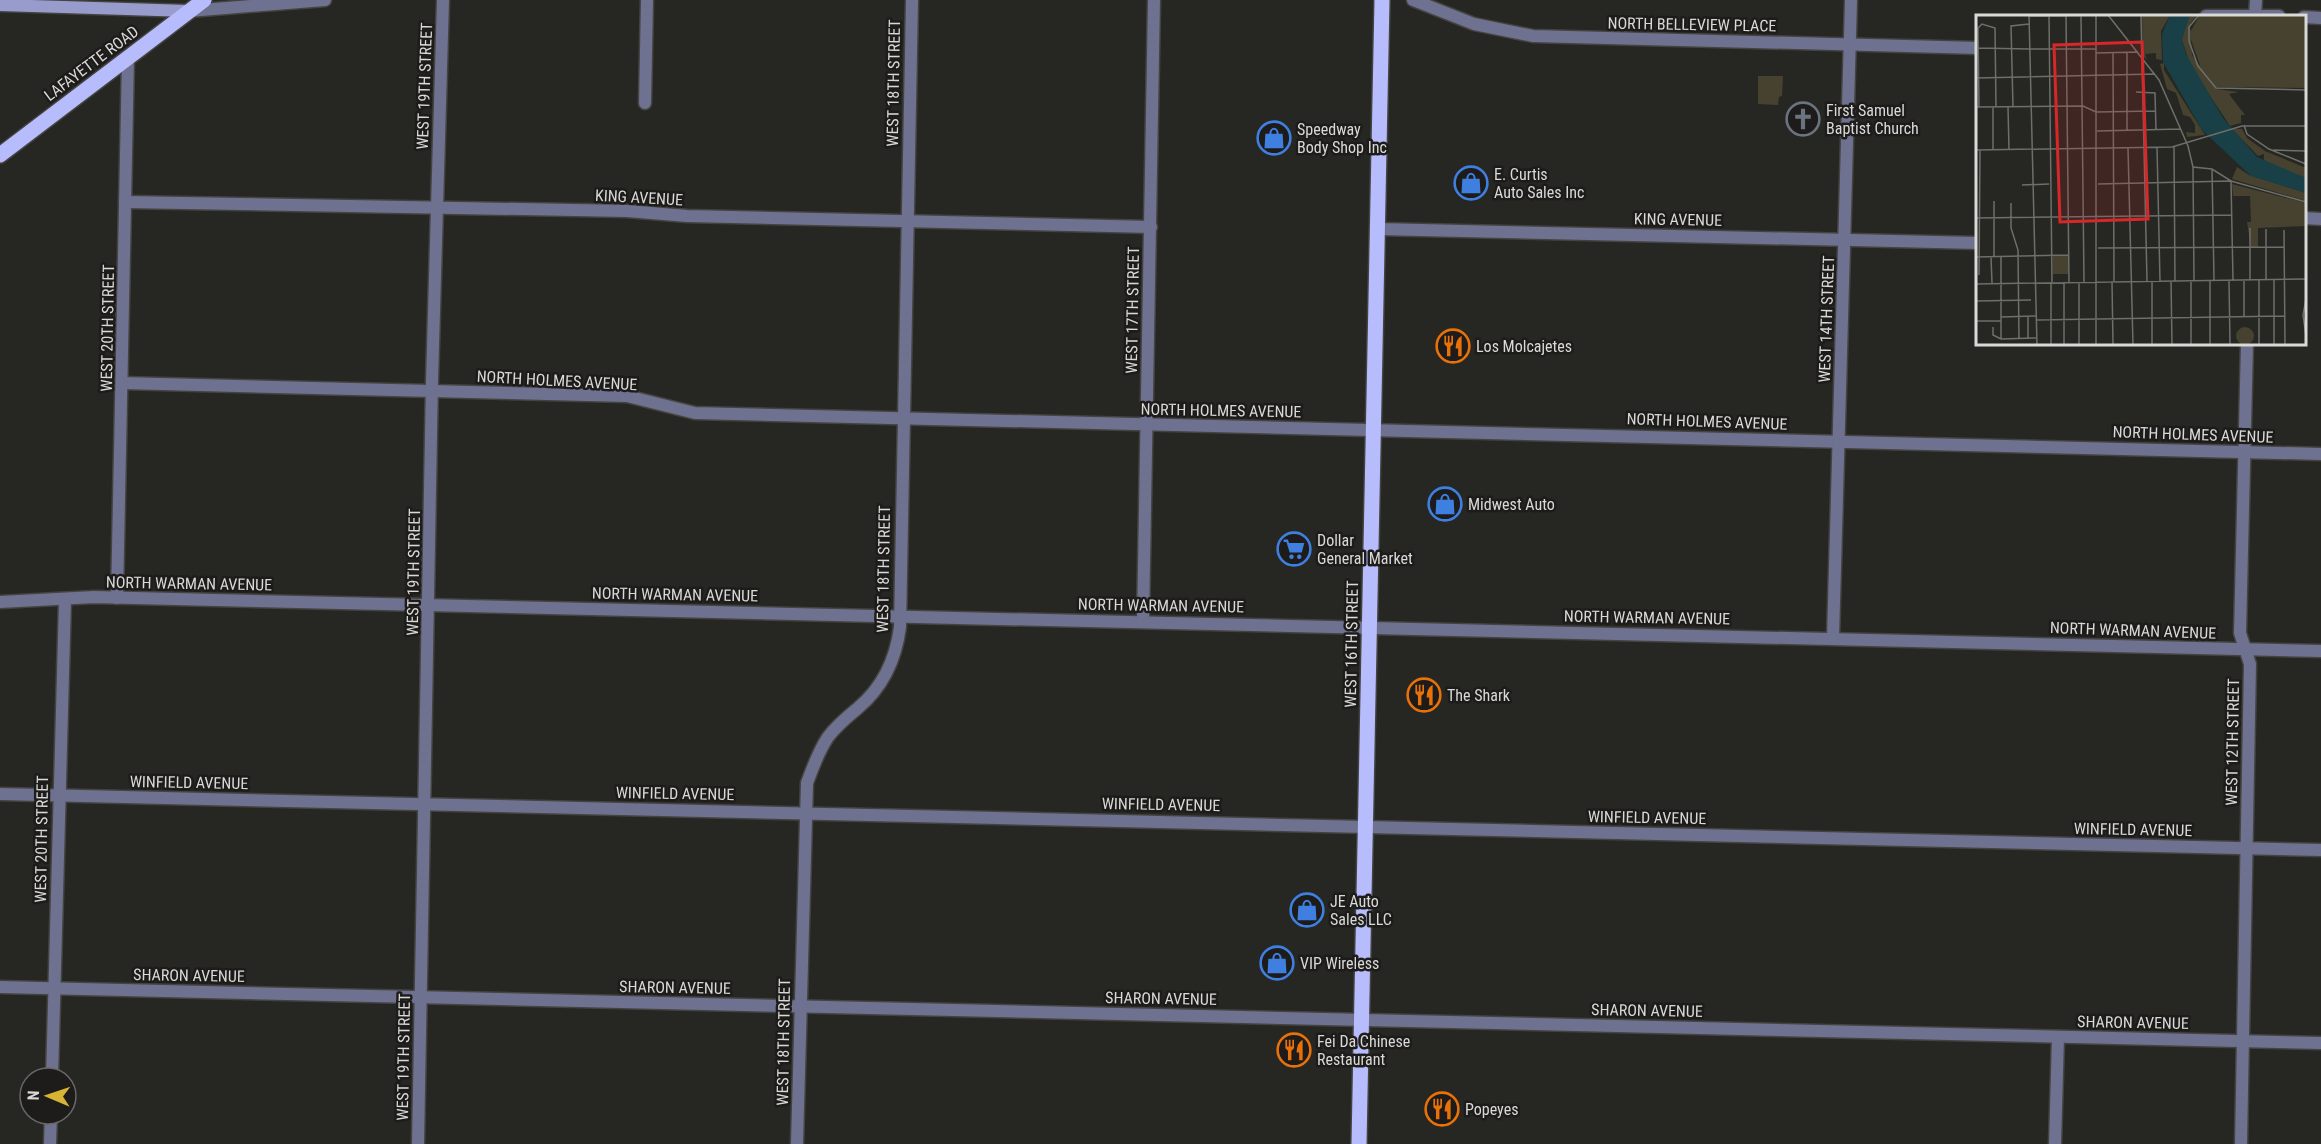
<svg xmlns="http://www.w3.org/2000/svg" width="2321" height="1144" font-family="'Roboto Condensed',sans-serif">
  <rect width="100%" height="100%" fill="#262623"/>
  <!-- green -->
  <path fill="#47422f" d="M 1758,76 L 1783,76 L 1782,96 L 1779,97 L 1778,105 L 1758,104 Z"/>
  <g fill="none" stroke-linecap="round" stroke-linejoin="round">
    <!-- street casing -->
    <g stroke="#434340" stroke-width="15">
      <g id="street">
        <path d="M 1413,0 L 1474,24 L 1533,36 L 1978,48"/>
        <path d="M 189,11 L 325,0"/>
        <path d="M 2206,16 L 2279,16"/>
        <path d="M 2255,16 L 2256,0"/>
        <path d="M 2304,17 L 2321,18"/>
        <path d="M 645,103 L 647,0"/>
        <path d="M 125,202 L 627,211 L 687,216 L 1151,227"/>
        <path d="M 2304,218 L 2321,219"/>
        <path d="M 1378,229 L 1978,243"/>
        <path d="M 122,383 L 627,396 L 695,413 L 2321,454"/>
        <path d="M 117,598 L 128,58"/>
        <path d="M 0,602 L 94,597 L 2321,651"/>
        <path d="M 1143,621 L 1154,0"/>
        <path d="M 1833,638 L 1851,0"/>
        <path d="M 0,794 L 2321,850"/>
        <path d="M 0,987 L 2321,1043"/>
        <path d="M 52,1078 L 65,600"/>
        <path d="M 50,1144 L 51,1114"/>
        <path d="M 418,1144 L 432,381 L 443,0"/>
        <path d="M 797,1144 L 807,783 C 813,767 818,752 828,737 C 837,725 847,717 858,708 C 883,687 896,658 900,627 L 912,0"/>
        <path d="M 2055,1144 L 2058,1037"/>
        <path d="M 2241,1144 L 2250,664 L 2240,633 L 2247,344"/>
      </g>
    </g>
    <!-- secondary casing -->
    <g stroke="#434340" stroke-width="15">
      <path id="secondary" d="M 0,5 L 189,11"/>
    </g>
    <!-- primary casing -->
    <g stroke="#434340" stroke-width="18">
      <g id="primary">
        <path d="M 0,155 L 204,0"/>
        <path d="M 1359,1144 L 1382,0"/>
      </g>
    </g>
    <!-- street -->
    <use href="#street" stroke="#6e718f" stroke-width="12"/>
    <!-- secondary -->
    <use href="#secondary" stroke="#979ccc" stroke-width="12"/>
    <!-- primary -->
    <use href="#primary" stroke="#b7bcfc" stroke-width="15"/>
  </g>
  <!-- icons -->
  <defs>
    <g id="church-ring" transform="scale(1.725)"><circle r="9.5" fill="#1d1c1a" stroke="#6b7280" stroke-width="1.5"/><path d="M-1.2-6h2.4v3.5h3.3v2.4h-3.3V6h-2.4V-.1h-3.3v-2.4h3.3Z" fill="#6b7280"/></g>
    <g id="shop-ring" transform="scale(1.725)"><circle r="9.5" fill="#1d1c1a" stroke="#3f7fe0" stroke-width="1.5"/><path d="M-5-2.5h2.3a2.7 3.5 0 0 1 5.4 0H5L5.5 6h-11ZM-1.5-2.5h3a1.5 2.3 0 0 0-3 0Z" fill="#3f7fe0"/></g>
    <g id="restaurant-ring" transform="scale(1.725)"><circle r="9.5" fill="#1d1c1a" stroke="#e8710a" stroke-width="1.5"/><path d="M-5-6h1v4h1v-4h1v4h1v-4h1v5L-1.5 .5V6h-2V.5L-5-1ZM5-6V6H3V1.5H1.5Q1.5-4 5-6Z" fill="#e8710a"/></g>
    <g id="supermarket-ring" transform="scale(1.725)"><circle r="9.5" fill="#1d1c1a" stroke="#3f7fe0" stroke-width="1.5"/><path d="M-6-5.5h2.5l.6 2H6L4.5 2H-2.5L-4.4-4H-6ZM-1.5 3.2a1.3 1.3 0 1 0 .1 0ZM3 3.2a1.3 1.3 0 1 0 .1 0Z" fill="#3f7fe0"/></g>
  </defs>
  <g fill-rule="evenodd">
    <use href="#church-ring" x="1803" y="119"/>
    <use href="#shop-ring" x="1274" y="138"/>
    <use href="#shop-ring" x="1471" y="183"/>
    <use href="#restaurant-ring" x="1453" y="346"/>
    <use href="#shop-ring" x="1445" y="504"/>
    <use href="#supermarket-ring" x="1294" y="549"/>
    <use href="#restaurant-ring" x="1424" y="695"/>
    <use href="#shop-ring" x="1307" y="910"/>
    <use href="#shop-ring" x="1277" y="963"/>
    <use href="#restaurant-ring" x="1294" y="1050"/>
    <use href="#restaurant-ring" x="1442" y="1109"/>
  </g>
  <g text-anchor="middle" stroke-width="5" stroke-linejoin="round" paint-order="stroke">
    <!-- street labels -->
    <g font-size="16" fill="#d9d9d7" stroke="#1d1c1a">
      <text transform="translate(1692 24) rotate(1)" y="6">NORTH BELLEVIEW PLACE</text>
      <text transform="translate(91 63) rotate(-37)" y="6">LAFAYETTE ROAD</text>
      <text transform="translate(893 83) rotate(-89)" y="6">WEST 18TH STREET</text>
      <text transform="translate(424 86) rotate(-88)" y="6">WEST 19TH STREET</text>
      <text transform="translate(639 197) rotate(3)" y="6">KING AVENUE</text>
      <text transform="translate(1678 219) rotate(1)" y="6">KING AVENUE</text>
      <text transform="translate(1132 310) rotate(-89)" y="6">WEST 17TH STREET</text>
      <text transform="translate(1826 319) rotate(-88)" y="6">WEST 14TH STREET</text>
      <text transform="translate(107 328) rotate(-89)" y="6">WEST 20TH STREET</text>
      <text transform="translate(557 380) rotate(3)" y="6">NORTH HOLMES AVENUE</text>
      <text transform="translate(1221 410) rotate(1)" y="6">NORTH HOLMES AVENUE</text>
      <text transform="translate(1707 421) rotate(2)" y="6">NORTH HOLMES AVENUE</text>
      <text transform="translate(2193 434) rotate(2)" y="6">NORTH HOLMES AVENUE</text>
      <text transform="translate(883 569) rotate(-89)" y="6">WEST 18TH STREET</text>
      <text transform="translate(413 572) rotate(-89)" y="6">WEST 19TH STREET</text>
      <text transform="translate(189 583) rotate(1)" y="6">NORTH WARMAN AVENUE</text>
      <text transform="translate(675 594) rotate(1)" y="6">NORTH WARMAN AVENUE</text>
      <text transform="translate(1161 605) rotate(1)" y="6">NORTH WARMAN AVENUE</text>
      <text transform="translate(1647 617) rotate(1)" y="6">NORTH WARMAN AVENUE</text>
      <text transform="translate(2133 630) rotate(2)" y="6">NORTH WARMAN AVENUE</text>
      <text transform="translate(1351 644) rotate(-89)" y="6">WEST 16TH STREET</text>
      <text transform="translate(2232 742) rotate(-89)" y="6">WEST 12TH STREET</text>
      <text transform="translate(189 782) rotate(1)" y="6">WINFIELD AVENUE</text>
      <text transform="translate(675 793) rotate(1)" y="6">WINFIELD AVENUE</text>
      <text transform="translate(1161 804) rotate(1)" y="6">WINFIELD AVENUE</text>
      <text transform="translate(1647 817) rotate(1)" y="6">WINFIELD AVENUE</text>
      <text transform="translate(2133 829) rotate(1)" y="6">WINFIELD AVENUE</text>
      <text transform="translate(41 839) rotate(-89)" y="6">WEST 20TH STREET</text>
      <text transform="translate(189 975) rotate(1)" y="6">SHARON AVENUE</text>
      <text transform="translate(675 987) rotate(1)" y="6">SHARON AVENUE</text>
      <text transform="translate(1161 998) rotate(1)" y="6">SHARON AVENUE</text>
      <text transform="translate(1647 1010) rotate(1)" y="6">SHARON AVENUE</text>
      <text transform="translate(2133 1022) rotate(1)" y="6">SHARON AVENUE</text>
      <text transform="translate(783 1042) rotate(-89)" y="6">WEST 18TH STREET</text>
      <text transform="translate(403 1057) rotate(-89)" y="6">WEST 19TH STREET</text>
    </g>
    <!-- poi labels -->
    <g font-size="16" fill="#d9d9d7" stroke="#1d1c1a" text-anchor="start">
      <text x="1826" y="116">First Samuel<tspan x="1826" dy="18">Baptist Church</tspan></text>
      <text x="1297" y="135">Speedway<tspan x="1297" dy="18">Body Shop Inc</tspan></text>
      <text x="1494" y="180">E. Curtis<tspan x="1494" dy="18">Auto Sales Inc</tspan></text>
      <text x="1476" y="352">Los Molcajetes</text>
      <text x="1468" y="510">Midwest Auto</text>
      <text x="1317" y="546">Dollar<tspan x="1317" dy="18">General Market</tspan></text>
      <text x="1447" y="701">The Shark</text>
      <text x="1330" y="907">JE Auto<tspan x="1330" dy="18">Sales LLC</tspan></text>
      <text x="1300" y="969">VIP Wireless</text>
      <text x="1317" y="1047">Fei Da Chinese<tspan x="1317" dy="18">Restaurant</tspan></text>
      <text x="1465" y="1115">Popeyes</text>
    </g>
  </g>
  <!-- overview -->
  <g transform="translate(1976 15)">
    <rect width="330" height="330" fill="#262623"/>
    <path d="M 166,0 L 194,0 L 185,16 L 186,45 L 180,44 L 180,38 L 169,39 L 171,45 L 167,41 ZM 221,0 L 214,9 L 216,40 L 241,74 L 263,77 L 253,79 L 269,100 L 265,100 L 265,108 L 254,111 L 215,52 L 206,25 L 207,12 L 211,2 ZM 224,0 L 330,0 L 330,73 L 240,72 L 226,56 L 213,19 ZM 188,48 L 188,55 L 229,120 L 211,122 L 210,117 L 219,118 L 219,110 L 214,102 L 207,100 L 200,78 L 191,74 L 184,49 ZM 256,114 L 266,114 L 271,123 L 289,136 L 330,153 L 330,163 L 298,152 L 288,145 L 288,139 L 282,141 ZM 261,152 L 273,160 L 330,178 L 330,186 L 256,164 ZM 256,169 L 330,188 L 330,211 L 282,213 L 282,232 L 275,232 L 271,207 L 275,207 L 274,181 L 257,181 ZM 77,241 L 92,241 L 92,259 L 77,259 ZM260 321a9 9 0 1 1 18 0a9 9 0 1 1-18 0Z" fill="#47422f"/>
    <path d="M 194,0 L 214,0 L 206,25 L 210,39 L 247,103 L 281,142 L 330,163 L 330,178 L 275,161 L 226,115 L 187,47 L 186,19 Z" fill="#194046"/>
    <path fill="none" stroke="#6e6e6b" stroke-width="1.5" d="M 53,0 L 61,330M 73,0 L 76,267M 90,0 L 93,267M 105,0 L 108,267M 132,0 L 183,65 L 212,131 L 217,152 L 236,154 L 255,166 L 330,187M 165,0 L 171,266M 223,0 L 213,12 L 213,26 L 222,51 L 240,73 L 330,75M 53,1 L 125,0M 120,1 L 120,330M 2,33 L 53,34M 53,34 L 120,34M 137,37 L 138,266M 151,37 L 151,116M 120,38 L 162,37M 0,63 L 179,59M 160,77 L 179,78 L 180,115M 0,92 L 107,91 L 120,97 L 179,96M 3,92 L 2,13 L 6,9 L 19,13 L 20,92M 17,92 L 17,135M 32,92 L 33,135M 37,92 L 35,11 L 53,9M 268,110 L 271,119 L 293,134 L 330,149M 121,116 L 205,114M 181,132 L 184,266M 198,132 L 199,266M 152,133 L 157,330M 0,135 L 196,132 L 266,111 L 330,111M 297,135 L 330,136M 217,152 L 218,265M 236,154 L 238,265M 122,169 L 255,166 L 257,265M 46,170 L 73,169M 18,186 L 18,242M 35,188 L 35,213 L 42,235 L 43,324M 0,203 L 256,200M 274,213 L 274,265M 290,214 L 290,265M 308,215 L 309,330M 122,233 L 308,232M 0,242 L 93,240M 15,242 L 16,268M 25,242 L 25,324M 3,260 L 4,135M 215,265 L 215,330M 234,265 L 234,330M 253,265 L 254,330M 283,265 L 283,330M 298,265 L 298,330M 136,266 L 137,330M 176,266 L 176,330M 195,266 L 196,330M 75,267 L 75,330M 88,267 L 88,330M 103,267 L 103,330M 0,269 L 330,264M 330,284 L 327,300 L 330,321M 0,286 L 55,285M 52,301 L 52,323M 268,301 L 268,265M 25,302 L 60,301M 60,305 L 308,301M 0,306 L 25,306M 17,312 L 17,320 L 25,324 L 60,323"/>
    <path fill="#d62828" fill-opacity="0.15" stroke="#d62828" stroke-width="3" d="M 166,27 L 172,204 L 84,207 L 78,30 Z"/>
    <rect width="330" height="330" fill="none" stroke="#d9d9d7" stroke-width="3"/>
  </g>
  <!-- north arrow -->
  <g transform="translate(48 1096) rotate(272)"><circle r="28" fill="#1d1c1a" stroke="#686866" stroke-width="1.5"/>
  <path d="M0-4.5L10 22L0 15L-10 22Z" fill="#d8b434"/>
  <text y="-9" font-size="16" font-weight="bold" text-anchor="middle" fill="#d9d9d7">N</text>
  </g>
</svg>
